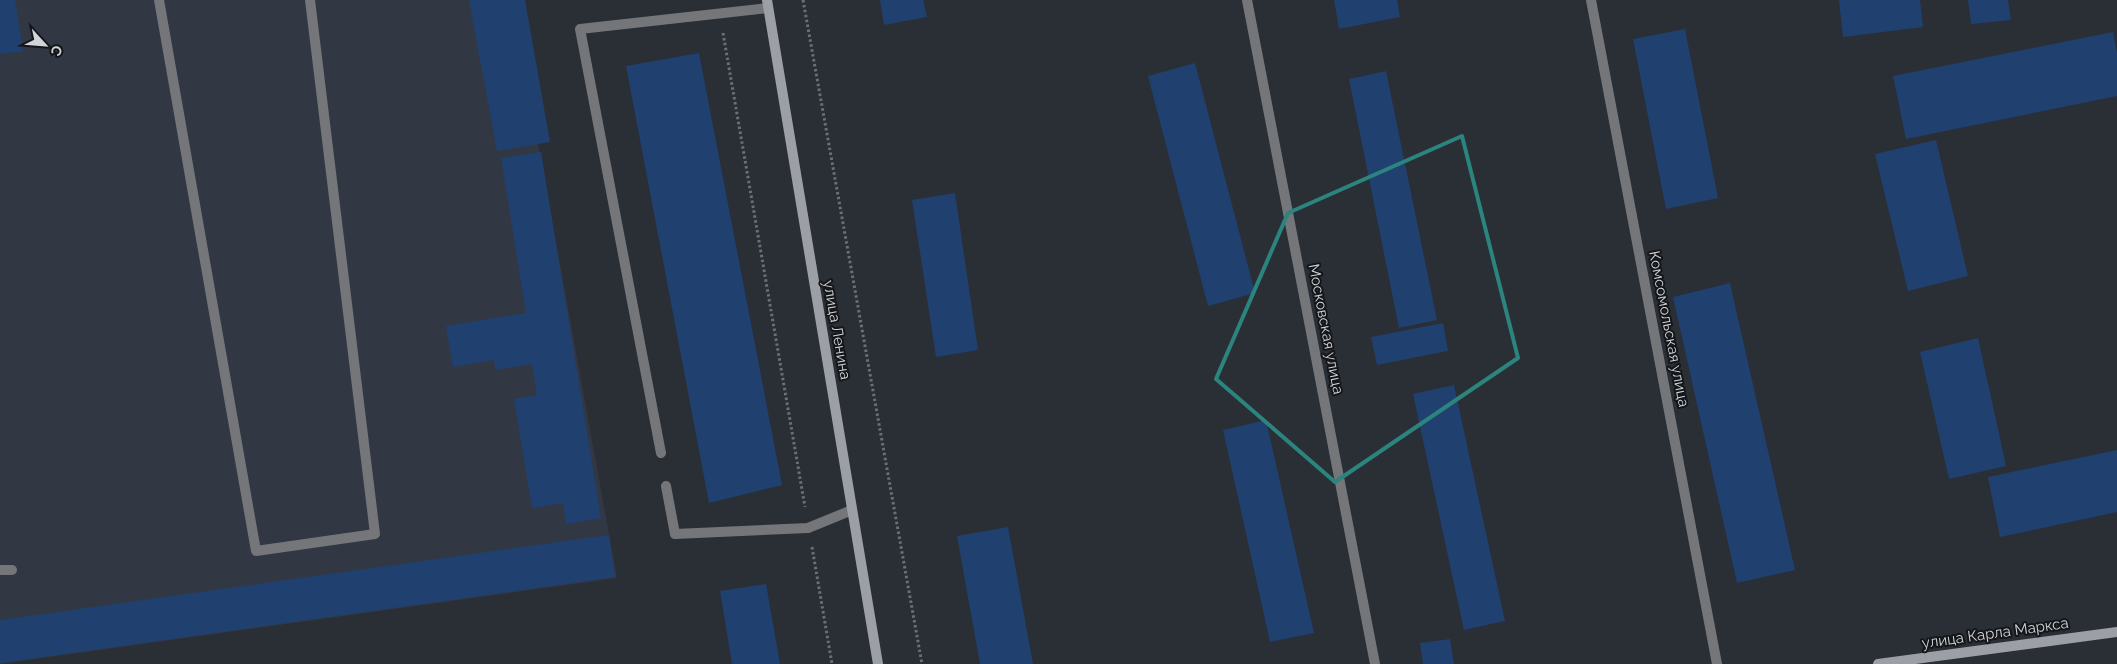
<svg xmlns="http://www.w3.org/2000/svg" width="2117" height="664" font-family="Raleway,sans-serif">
  <rect width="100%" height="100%" fill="#2a2e35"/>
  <!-- built -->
  <path fill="#313844" d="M 0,0 L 512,0 L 617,578 L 0,664 Z"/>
  <!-- building -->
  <g fill="#204070">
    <path d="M 0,0 L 15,0 L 23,51 L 0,54 Z"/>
    <path d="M 469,0 L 525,0 L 550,142 L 497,151 Z"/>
    <path d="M 880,0 L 923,0 L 927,17 L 884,25 Z"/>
    <path d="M 1334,0 L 1397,0 L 1400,17 L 1339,29 Z"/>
    <path d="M 1839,0 L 1920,0 L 1923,27 L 1843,37 Z"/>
    <path d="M 1968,0 L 2008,0 L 2011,20 L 1971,24 Z"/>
    <path d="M 1685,29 L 1718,198 L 1666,209 L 1633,39 Z"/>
    <path d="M 2113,32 L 2117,53 L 2117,96 L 1906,139 L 1893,76 Z"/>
    <path d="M 699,53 L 782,485 L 709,503 L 626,66 Z"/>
    <path d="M 1195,63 L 1255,293 L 1208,306 L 1148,76 Z"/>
    <path d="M 1386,71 L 1437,320 L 1399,328 L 1349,79 Z"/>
    <path d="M 1936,140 L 1968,276 L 1908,291 L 1875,154 Z"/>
    <path d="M 541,152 L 601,518 L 566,524 L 563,503 L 532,508 L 514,399 L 537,395 L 532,364 L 495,370 L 494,360 L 453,367 L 446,326 L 526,313 L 501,158 Z"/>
    <path d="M 955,193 L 978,350 L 936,357 L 912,200 Z"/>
    <path d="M 1730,283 L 1795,570 L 1737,583 L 1673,297 Z"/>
    <path d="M 1443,323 L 1448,351 L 1377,365 L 1371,337 Z"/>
    <path d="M 1978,338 L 2006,466 L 1949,479 L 1920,352 Z"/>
    <path d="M 1454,385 L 1505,621 L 1464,630 L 1413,394 Z"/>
    <path d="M 1266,420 L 1314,633 L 1270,642 L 1223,430 Z"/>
    <path d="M 2117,450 L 2117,512 L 2000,537 L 1988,477 Z"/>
    <path d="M 1008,527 L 1033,664 L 980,664 L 957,536 Z"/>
    <path d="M 609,535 L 615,577 L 0,663 L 0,620 Z"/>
    <path d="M 766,584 L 780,664 L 732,664 L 720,591 Z"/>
    <path d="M 1450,639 L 1454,664 L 1423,664 L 1420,643 Z"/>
  </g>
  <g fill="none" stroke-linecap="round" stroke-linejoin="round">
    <!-- path -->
    <g stroke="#6c7076" stroke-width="3" stroke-dasharray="2.5 2.5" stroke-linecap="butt">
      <path d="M 803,0 L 922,664"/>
      <path d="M 723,33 L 805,507"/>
      <path d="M 812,547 L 832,664"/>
    </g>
    <!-- lane -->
    <g stroke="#74767a" stroke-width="10">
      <path d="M 159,0 L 256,551 L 375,534 L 310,0"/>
      <path d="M 661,453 L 580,29 L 768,8"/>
      <path d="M 666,486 L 675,534 L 808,528 L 852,510"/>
      <path d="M 0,570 L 12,570"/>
    </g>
    <!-- street -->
    <g stroke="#74767a" stroke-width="10">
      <path d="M 1247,0 L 1375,664"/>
      <path d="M 1591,0 L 1717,664"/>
    </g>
    <!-- secondary -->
    <g stroke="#9c9fa5" stroke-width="10">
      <path d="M 767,0 L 878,664"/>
      <path d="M 1878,664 L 2117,632"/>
    </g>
  </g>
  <!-- marked area -->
  <path fill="none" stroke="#2c847e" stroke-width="4" stroke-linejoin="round" d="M 1462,136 L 1518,358 L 1335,482 L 1216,379 L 1288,213 Z"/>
  <g text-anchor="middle" stroke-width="4" stroke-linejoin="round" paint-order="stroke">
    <!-- street labels -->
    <g font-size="15" fill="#d1d4d8" stroke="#141619">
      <text transform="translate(1326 329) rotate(79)" y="5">Московская улица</text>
      <text transform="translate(1669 329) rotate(79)" y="5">Комсомольская улица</text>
      <text transform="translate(837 330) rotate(80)" y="5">улица Ленина</text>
      <text transform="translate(1995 633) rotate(-8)" y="5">улица Карла Маркса</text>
    </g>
  </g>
  <!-- north arrow -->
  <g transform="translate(45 45) rotate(116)" stroke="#141619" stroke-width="4" paint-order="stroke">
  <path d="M0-4L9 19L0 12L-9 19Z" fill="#d1d4d8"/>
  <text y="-8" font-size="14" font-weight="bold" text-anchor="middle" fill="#d1d4d8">С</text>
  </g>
</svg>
